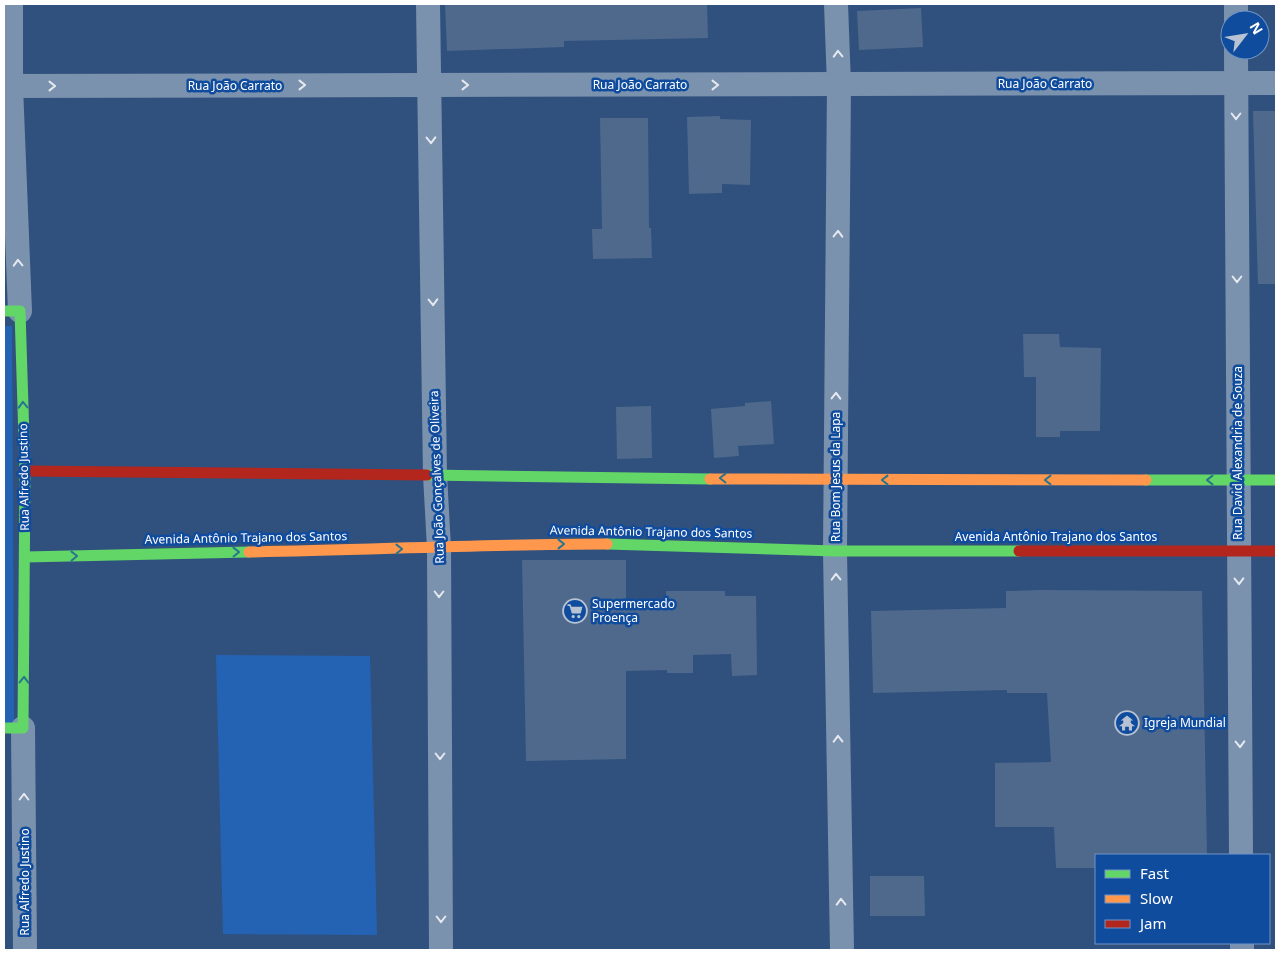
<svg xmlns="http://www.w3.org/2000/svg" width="1280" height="954" font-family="'Noto Sans',sans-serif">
  <rect width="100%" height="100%" fill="#30517e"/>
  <!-- green -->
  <g fill="#2463b4">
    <path d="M 4,326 L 12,326 L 14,728 L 4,728 Z"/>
    <path d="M 216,655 L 370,656 L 377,935 L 223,934 Z"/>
  </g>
  <!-- building -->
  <g fill="#4e698c">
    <path d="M 445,4 L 707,4 L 708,38 L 564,41 L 564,47 L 447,51 Z"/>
    <path d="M 921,8 L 923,47 L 859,50 L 857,11 Z"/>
    <path d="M 1253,111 L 1276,111 L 1276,284 L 1258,284 Z"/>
    <path d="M 720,116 L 720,119 L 751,120 L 750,185 L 722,184 L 722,193 L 689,194 L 687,117 Z"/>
    <path d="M 600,118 L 648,118 L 649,228 L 651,228 L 652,258 L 593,259 L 592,229 L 602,229 Z"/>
    <path d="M 1023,334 L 1059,334 L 1060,347 L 1101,348 L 1100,431 L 1060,431 L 1060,437 L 1036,437 L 1036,377 L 1024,377 Z"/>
    <path d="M 771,401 L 774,444 L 738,446 L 739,456 L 714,458 L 711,409 L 745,406 L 745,403 Z"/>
    <path d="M 651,406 L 652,458 L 617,459 L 616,407 Z"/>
    <path d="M 522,560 L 626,560 L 626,608 L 667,607 L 666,591 L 725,591 L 725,596 L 756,596 L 757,675 L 732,676 L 731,654 L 693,655 L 693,673 L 667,673 L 667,670 L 626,671 L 626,759 L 526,761 Z"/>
    <path d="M 1038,590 L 1202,591 L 1207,855 L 1096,855 L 1096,868 L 1056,868 L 1054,827 L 995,827 L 995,763 L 1051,762 L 1047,693 L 1007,693 L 1007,690 L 873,693 L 871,611 L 1006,608 L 1006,591 Z"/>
    <path d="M 870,876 L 924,876 L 925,916 L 870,916 Z"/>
  </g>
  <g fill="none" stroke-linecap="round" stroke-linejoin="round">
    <!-- street -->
    <g stroke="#7b92ae" stroke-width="24">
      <path d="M 11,4 L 11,86 L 20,311"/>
      <path d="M 428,4 L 435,475 L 439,548 L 441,950"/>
      <path d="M 836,4 L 839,85 L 835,551 L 842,950"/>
      <path d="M 1236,20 L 1236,4"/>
      <path d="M 1236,50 L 1241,855"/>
      <path d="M 4,86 L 1276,83"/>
      <path d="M 23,728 L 25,950"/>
      <path d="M 1242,943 L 1242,950"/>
    </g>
    <!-- fast -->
    <g stroke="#63d668" stroke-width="11">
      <path d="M 4,311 L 20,311 L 25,471 L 23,728 L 4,728"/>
      <path d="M 427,475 L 710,479"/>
      <path d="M 1146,480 L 1276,480"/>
      <path d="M 607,544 L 835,551 L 1019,551"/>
      <path d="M 25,557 L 249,552"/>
    </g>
    <!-- slow -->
    <g stroke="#ff974d" stroke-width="11">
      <path d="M 710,479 L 1146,480"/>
      <path d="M 249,552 C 368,550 488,544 607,544"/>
    </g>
    <!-- jam -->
    <g stroke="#b3261e" stroke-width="11">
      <path d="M 25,471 L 427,475"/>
      <path d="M 1019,551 L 1276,551"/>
    </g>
  </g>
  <!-- one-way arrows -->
  <defs><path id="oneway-chevron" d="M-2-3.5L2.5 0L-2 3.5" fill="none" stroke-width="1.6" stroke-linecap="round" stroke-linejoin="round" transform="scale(1.25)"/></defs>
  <g stroke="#e5e9ef">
    <use href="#oneway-chevron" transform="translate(838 54) rotate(-92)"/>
    <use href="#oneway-chevron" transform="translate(302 85)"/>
    <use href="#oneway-chevron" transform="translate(465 85)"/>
    <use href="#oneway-chevron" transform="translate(715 85)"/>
    <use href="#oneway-chevron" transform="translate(52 86)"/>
    <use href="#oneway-chevron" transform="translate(1236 116) rotate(90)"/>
    <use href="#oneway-chevron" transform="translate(431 140) rotate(89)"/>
    <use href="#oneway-chevron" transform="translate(838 234) rotate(-89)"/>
    <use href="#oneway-chevron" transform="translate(18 263) rotate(-92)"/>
    <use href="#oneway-chevron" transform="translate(1237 279) rotate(90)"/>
    <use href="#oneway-chevron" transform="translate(433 302) rotate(89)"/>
    <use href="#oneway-chevron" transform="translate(836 396) rotate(-89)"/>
    <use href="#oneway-chevron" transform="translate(836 577) rotate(-91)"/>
    <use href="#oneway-chevron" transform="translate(1239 581) rotate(89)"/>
    <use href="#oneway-chevron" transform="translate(439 594) rotate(90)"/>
    <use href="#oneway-chevron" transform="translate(838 739) rotate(-91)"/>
    <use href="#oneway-chevron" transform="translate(1240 744) rotate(89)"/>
    <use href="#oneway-chevron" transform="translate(440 756) rotate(90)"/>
    <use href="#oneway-chevron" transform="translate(24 797) rotate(-90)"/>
    <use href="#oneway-chevron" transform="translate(841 902) rotate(-91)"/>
    <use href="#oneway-chevron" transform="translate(441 919) rotate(90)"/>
  </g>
  <g stroke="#29758e">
    <use href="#oneway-chevron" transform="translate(23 405) rotate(-92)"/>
    <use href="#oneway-chevron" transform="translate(723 478) rotate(-179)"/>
    <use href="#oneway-chevron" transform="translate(885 480) rotate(180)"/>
    <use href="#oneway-chevron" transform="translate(1048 480) rotate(180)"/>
    <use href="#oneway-chevron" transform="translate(1210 480) rotate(180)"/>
    <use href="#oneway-chevron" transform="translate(561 544)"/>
    <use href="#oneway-chevron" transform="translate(399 549) rotate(-1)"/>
    <use href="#oneway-chevron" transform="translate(236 552) rotate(-1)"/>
    <use href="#oneway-chevron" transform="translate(74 556) rotate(-1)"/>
    <use href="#oneway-chevron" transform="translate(24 680) rotate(-89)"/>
  </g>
  <!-- icons -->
  <defs>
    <g id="supermarket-ring" transform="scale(1.25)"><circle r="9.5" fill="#104c9e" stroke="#b7c2d2" stroke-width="1.5"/><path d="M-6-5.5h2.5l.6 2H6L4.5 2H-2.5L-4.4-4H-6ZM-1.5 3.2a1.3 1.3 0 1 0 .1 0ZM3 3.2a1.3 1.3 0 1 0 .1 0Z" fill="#b7c2d2"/></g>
    <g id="temple-ring" transform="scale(1.25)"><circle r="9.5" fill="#104c9e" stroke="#b7c2d2" stroke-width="1.5"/><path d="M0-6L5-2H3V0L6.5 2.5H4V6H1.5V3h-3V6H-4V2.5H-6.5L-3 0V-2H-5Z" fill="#b7c2d2"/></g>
  </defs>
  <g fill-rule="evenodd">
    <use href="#supermarket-ring" x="575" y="611"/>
    <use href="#temple-ring" x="1127" y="723"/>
  </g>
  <g text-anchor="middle" stroke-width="5" stroke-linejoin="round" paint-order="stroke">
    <!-- street labels -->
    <g font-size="12" fill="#fff" stroke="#104c9e">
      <text x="1045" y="88">Rua João Carrato</text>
      <text x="640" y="89">Rua João Carrato</text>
      <text x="235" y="90">Rua João Carrato</text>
      <text transform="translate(1238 453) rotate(-90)" y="4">Rua David Alexandria de Souza</text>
      <text transform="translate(24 477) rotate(-91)" y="4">Rua Alfredo Justino</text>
      <text transform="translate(437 477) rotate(-92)" y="4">Rua João Gonçalves de Oliveira</text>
      <text transform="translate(836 477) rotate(-90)" y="4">Rua Bom Jesus da Lapa</text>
      <text transform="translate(651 532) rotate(1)" y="4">Avenida Antônio Trajano dos Santos</text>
      <text x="1056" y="541">Avenida Antônio Trajano dos Santos</text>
      <text transform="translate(246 538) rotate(-1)" y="4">Avenida Antônio Trajano dos Santos</text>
      <text transform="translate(25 882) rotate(-90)" y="4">Rua Alfredo Justino</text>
    </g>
    <!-- poi labels -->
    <g font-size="12" fill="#fff" stroke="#104c9e" text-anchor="start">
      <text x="592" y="608">Supermercado<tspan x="592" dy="14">Proença</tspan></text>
      <text x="1144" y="727">Igreja Mundial</text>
    </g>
  </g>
  <!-- border -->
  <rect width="1280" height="954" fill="none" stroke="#ffffff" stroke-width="10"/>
  <!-- legend -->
  <rect x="1095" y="854" width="175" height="90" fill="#104c9e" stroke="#7094c5"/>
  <rect x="1105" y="870" width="25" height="8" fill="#63d668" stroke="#7094c5"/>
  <text x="1140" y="879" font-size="15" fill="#ffffff">Fast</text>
  <rect x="1105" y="895" width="25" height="8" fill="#ff974d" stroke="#7094c5"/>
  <text x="1140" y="904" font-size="15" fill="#ffffff">Slow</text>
  <rect x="1105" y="920" width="25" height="8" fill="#b3261e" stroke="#7094c5"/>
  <text x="1140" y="929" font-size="15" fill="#ffffff">Jam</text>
  <!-- north arrow -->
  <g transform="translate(1245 35) rotate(59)"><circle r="24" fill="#104c9e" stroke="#7094c5"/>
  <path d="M0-4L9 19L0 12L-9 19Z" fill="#b7c2d2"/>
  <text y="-8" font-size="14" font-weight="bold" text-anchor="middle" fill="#ffffff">N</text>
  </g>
</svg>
